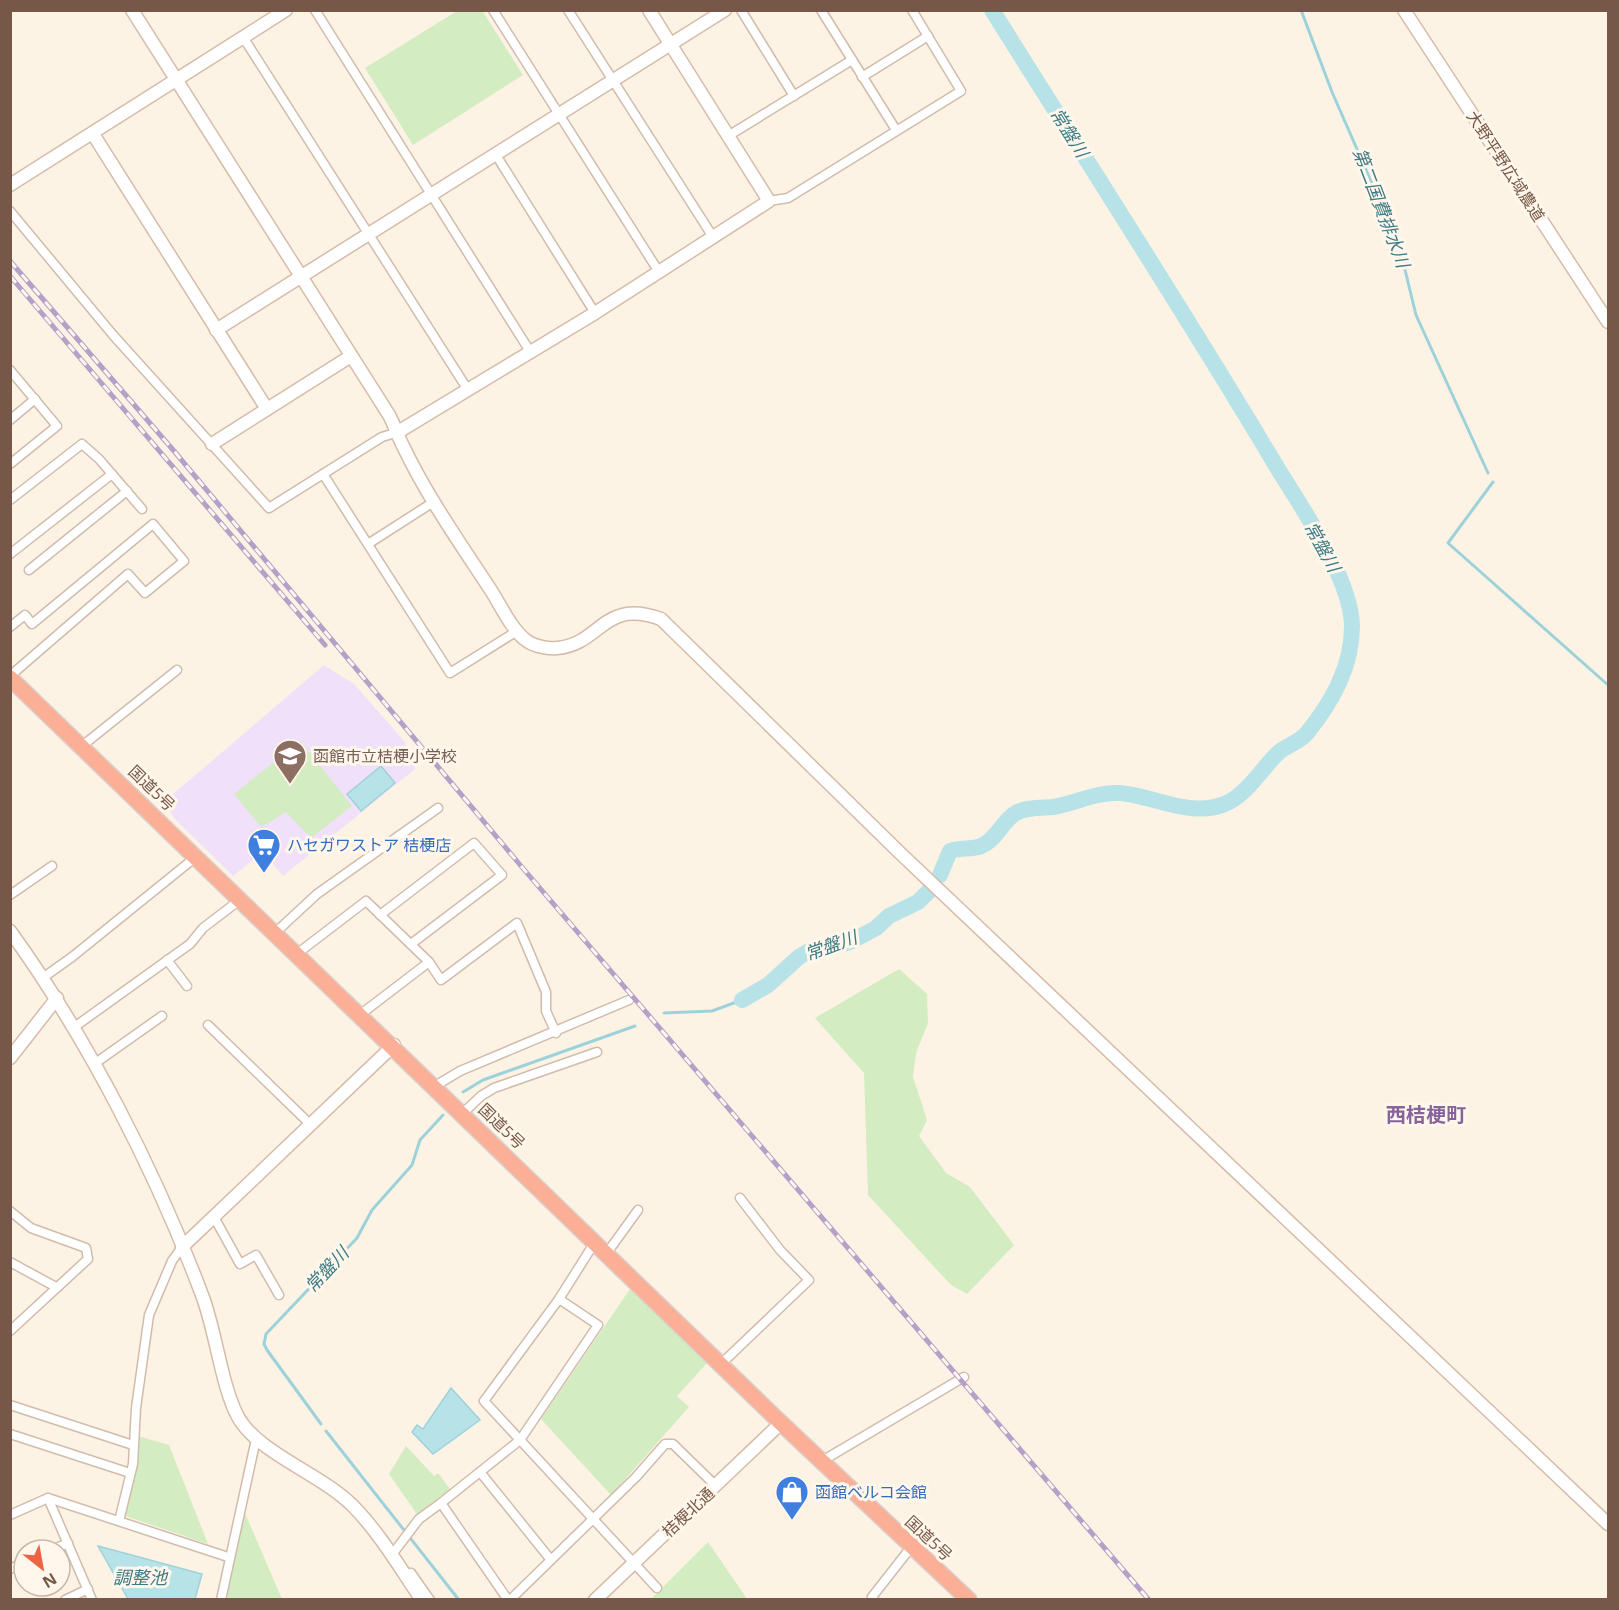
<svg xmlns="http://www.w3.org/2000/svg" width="1619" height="1610" font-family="'Open Sans','Noto Sans JP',sans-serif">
  <rect width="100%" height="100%" fill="#fdf3e4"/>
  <!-- education -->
  <path fill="#f0e0fa" d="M 324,665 L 354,684 L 405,742 L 415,769 L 283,876 L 263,852 L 233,876 L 174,818 L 165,801 Z"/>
  <!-- green -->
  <g fill="#d4ecc1">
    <path d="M 482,10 L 523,75 L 413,145 L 365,68 L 457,11 Z"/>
    <path d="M 300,741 L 352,806 L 311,838 L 286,812 L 261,827 L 234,794 Z"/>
    <path d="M 899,969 L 927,994 L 928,1023 L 916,1053 L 913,1077 L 927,1120 L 919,1136 L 946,1173 L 970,1187 L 1014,1245 L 967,1294 L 951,1285 L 868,1195 L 864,1073 L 815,1018 Z"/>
    <path d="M 630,1289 L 707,1363 L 677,1396 L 689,1407 L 611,1495 L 541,1419 Z"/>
    <path d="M 138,1436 L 169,1445 L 208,1544 L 125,1516 L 138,1460 Z"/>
    <path d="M 406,1446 L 434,1476 L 438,1473 L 450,1489 L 417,1514 L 389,1474 Z"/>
    <path d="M 245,1513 L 282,1599 L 226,1600 Z"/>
    <path d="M 708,1542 L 747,1599 L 650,1600 Z"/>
  </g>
  <!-- water -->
  <g fill="#b7e2e8" stroke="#9dd2da" stroke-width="1.5">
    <path d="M 381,766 L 395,783 L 361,811 L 347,794 Z"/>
    <path d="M 451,1388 L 480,1420 L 433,1454 L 412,1432 L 417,1425 L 423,1429 Z"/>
    <path d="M 98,1546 L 202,1574 L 195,1599 L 128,1599 Z"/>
  </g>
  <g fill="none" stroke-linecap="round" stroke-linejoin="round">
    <!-- stream -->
    <g stroke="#9dd2da" stroke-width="3">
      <path d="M 1301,10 L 1332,92 L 1399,245 L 1416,315 L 1488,473"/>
      <path d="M 1493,482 L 1448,543 L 1608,685"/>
      <path d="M 664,1013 L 712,1011 L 742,1000"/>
      <path d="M 463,1092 L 483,1080 L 635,1026"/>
      <path d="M 321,1424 L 267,1350 L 264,1344 L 266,1334 L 357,1238 L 372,1210 L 412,1165 L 420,1140 L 443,1115"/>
      <path d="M 326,1431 L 459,1600"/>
    </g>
    <!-- river -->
    <g stroke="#b7e2e8" stroke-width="16">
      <path d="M 940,875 L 950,851 C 961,847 971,850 981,846 C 997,840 1002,821 1016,813 C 1026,807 1042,808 1053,807 C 1076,803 1096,792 1120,793 C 1156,796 1193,820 1229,802 C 1249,791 1261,770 1277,754 C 1286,745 1299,743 1307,733 C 1332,702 1352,667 1352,626 C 1351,576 1298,503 1272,459 C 1182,308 1086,160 992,10"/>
      <path d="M 742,1000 L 768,985 L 799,957 L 811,950 L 833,947 L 852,941 L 876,928 L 889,916 L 918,902 L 929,891"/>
    </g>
    <!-- street casing -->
    <g stroke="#d1bcac" stroke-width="11">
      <g id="street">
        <path d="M 315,10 L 531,353"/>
        <path d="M 493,10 L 659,272"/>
        <path d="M 568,10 L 713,237"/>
        <path d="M 741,10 L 794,96"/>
        <path d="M 821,10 L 896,130"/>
        <path d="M 243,37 L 468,390"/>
        <path d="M 862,77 L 928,36"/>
        <path d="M 728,136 L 852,60"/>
        <path d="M 496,155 L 595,313"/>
        <path d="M 769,201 L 788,198 L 961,91 L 912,10"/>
        <path d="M 10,211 L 113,335 L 269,508 L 382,437 L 398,432"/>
        <path d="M 10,370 L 57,426 L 10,464"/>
        <path d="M 10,420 L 35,399"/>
        <path d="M 323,474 L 450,673 L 517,631"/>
        <path d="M 10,500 L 82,444 L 99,459 L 142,509"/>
        <path d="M 368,544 L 435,501"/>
        <path d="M 10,554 L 112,474"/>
        <path d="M 29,570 L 127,491"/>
        <path d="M 10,627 L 25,615 L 32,624 L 153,524 L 184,561 L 145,593 L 128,574 L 10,676"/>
        <path d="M 82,746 L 177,670"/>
        <path d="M 10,895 L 52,866"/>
        <path d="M 380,915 L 474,843 L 502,875 L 411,944"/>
        <path d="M 276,932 L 317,894 L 438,808"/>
        <path d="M 298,953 L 366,901 L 429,962 L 441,980 L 517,923 L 546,992 L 546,1011 L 556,1033"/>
        <path d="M 167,960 L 187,986"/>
        <path d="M 44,977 L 72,957 L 197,856"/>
        <path d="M 361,1014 L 429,962"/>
        <path d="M 208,1025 L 311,1125"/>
        <path d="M 73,1028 L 190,944 L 203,928 L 241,899"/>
        <path d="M 94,1064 L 162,1016"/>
        <path d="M 435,1086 L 460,1071 L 629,1000"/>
        <path d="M 463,1113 L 481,1096 L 494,1088 L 597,1052"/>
        <path d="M 10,1211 L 31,1228 L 86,1248 L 88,1259 L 10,1331"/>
        <path d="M 214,1217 L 240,1264 L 256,1255 L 279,1295"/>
        <path d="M 595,1242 L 559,1299 L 484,1401 L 657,1588"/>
        <path d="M 607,1253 L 638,1210"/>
        <path d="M 10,1262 L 56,1287"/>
        <path d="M 721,1364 L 809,1280 L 780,1250 L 740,1198"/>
        <path d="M 10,1405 L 133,1445"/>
        <path d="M 10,1434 L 130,1473"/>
        <path d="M 822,1461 L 964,1377"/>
        <path d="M 480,1472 L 551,1560"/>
        <path d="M 48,1498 L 92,1600"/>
        <path d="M 10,1515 L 48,1498 L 228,1557"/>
        <path d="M 119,1521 L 133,1464 L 136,1408 L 149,1315 L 172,1261 L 182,1247"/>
        <path d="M 52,1550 L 68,1543"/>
        <path d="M 391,1556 L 419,1519 L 441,1503"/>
        <path d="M 10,1569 L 24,1562"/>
        <path d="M 411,1573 L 430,1600"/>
        <path d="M 65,1600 L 88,1589"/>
        <path d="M 221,1600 L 256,1439"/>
        <path d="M 508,1600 L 441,1503 L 520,1440 L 598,1325 L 559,1299"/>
        <path d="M 510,1600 L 636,1477 L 665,1444 L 673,1444 L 716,1486"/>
        <path d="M 874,1600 L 872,1597 L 912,1546"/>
      </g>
    </g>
    <!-- secondary casing -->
    <g stroke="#d5bca9" stroke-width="15">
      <g id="secondary">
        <path d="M 132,10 L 389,415 C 395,426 398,437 404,448 C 428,498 462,546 492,592 C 502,608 512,630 527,641 C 534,646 548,649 557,648 C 602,644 602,598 661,619 L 900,853 L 1608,1524"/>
        <path d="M 1404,10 L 1608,322"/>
        <path d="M 93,134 L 267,409"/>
        <path d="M 10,185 L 286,10"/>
        <path d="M 216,330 L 725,10"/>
        <path d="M 398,432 L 595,313 L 769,201 L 649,10"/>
        <path d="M 212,444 L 351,356"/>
        <path d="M 10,931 C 88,1039 155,1170 202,1295 C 216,1331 221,1385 238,1417 C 258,1453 321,1474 352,1505 C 379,1532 400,1568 422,1600"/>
        <path d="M 10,1058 L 57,998"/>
        <path d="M 182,1247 L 394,1045"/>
        <path d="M 595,1600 L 781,1423"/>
      </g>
    </g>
    <!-- highway casing -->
    <g stroke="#d9d0cc" stroke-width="18">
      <path id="highway" d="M 10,678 L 781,1423 L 969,1600"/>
    </g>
    <!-- street -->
    <use href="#street" stroke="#fff" stroke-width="8"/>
    <!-- secondary -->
    <use href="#secondary" stroke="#fff" stroke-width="12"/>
    <!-- highway -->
    <use href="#highway" stroke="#fbaf97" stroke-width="15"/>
    <!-- rail casing -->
    <g stroke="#b5a1c8" stroke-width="5">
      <g id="rail">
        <path d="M 10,261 L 174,451 L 521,866 L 1149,1600"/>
        <path d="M 10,276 L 325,645"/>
      </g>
    </g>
    <!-- rail -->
    <use href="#rail" stroke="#fff7eb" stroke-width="3" stroke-dasharray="9" stroke-linecap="butt"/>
  </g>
  <!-- icons -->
  <defs>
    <g id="school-pin" transform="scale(1.725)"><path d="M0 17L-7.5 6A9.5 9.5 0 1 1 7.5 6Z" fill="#8d6e63" stroke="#fff7eb"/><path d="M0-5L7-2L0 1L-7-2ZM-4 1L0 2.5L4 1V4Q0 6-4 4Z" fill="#fff"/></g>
    <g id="supermarket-pin" transform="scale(1.725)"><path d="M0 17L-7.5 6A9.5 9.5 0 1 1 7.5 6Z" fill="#3f7fe0" stroke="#fff7eb"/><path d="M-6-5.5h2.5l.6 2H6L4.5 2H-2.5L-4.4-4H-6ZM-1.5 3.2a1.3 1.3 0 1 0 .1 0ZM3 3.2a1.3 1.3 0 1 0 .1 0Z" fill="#fff"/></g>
    <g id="shop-pin" transform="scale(1.725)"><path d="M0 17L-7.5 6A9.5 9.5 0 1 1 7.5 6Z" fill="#3f7fe0" stroke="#fff7eb"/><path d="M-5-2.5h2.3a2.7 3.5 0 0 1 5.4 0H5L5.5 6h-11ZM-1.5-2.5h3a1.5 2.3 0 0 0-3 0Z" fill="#fff"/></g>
  </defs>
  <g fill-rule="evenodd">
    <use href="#school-pin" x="290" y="756"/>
    <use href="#supermarket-pin" x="264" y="845"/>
    <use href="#shop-pin" x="792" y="1492"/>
  </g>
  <g text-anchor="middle" stroke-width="6" stroke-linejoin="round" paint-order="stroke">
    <!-- street labels -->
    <g font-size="16" fill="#775848" stroke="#fff7eb">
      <text transform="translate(1506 166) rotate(57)" y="6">大野平野広域農道</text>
      <text transform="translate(152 788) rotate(44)" y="6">国道5号</text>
      <text transform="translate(502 1126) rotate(44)" y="6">国道5号</text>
      <text transform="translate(688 1512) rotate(-43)" y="6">桔梗北通</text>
      <text transform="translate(929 1538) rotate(43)" y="6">国道5号</text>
    </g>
    <!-- education labels -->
    <g font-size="16" fill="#785e54" stroke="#fff7eb" text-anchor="start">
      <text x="313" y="762">函館市立桔梗小学校</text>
    </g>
    <!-- shop labels -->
    <g font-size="16" fill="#366cbe" stroke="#fff7eb" text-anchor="start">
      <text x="287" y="851">ハセガワストア 桔梗店</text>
      <text x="815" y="1498">函館ベルコ会館</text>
    </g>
    <!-- water labels -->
    <g font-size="18" font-style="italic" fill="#3e7b85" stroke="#fff7eb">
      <text transform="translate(1069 133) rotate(58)" y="6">常盤川</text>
      <text transform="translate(1381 208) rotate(69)" y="6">第二国費排水川</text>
      <text transform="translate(1322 547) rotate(61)" y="6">常盤川</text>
      <text transform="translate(831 946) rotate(-20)" y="6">常盤川</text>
      <text transform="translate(327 1270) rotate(-47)" y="6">常盤川</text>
      <text x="140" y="1584">調整池</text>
    </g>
    <!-- quarter labels -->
    <g font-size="20" font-weight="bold" fill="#87639b" stroke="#fff7eb">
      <text x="1426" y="1122">西桔梗町</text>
    </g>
  </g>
  <!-- border -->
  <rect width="1619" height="1610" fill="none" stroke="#775848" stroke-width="24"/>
  <!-- north arrow -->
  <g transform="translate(42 1568) rotate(149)"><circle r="28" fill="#fff7eb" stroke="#c9b7aa" stroke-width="1.5"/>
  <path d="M0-4.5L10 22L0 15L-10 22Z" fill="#ee6443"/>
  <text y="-9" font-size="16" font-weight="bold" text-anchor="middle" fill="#775848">N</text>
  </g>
</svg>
